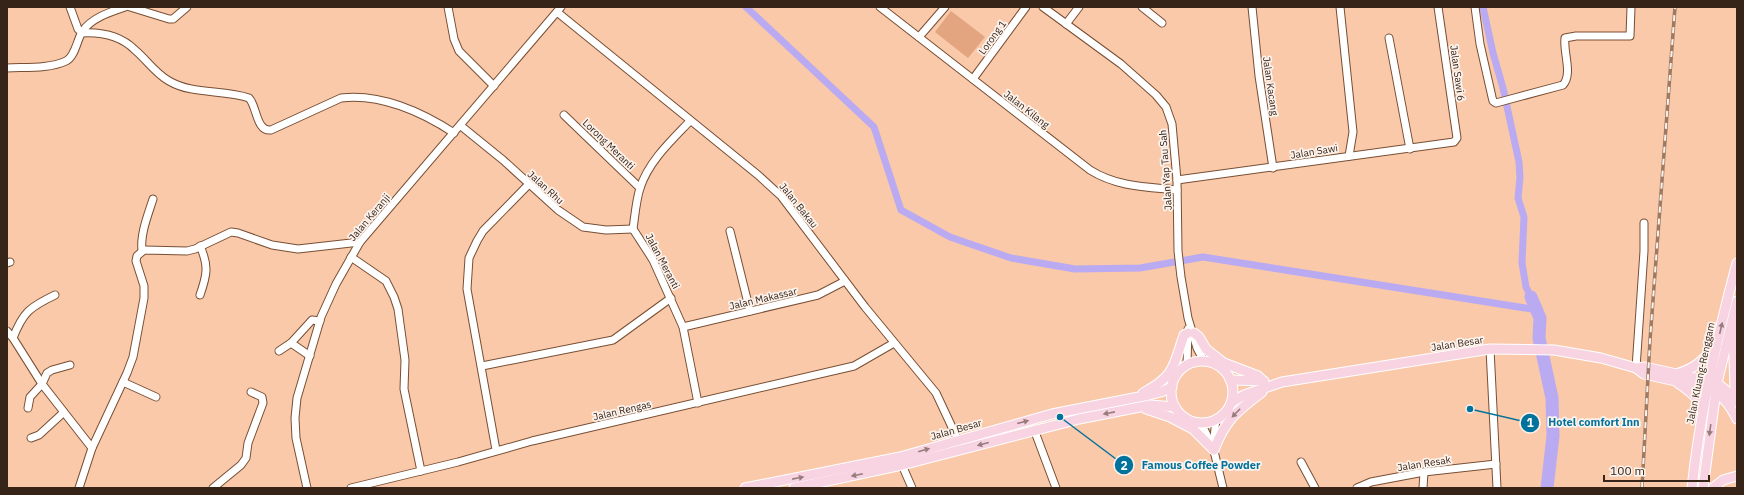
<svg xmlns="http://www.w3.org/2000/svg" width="1744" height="495" font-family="'IBM Plex Sans',sans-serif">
  <rect width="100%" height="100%" fill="#fac9aa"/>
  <!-- green -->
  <path fill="#e2a57f" d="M 951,11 L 985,37 L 968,58 L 935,32 Z"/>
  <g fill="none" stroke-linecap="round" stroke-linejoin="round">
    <!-- canal -->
    <g stroke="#b9aaf2" stroke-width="7">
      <path d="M 746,7 L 874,127 L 901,210 L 950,237 L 1011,258 L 1075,269 L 1140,268 L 1203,257 L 1538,310"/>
      <path d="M 1483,7 L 1493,53 L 1503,88 L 1519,162 L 1520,177 L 1518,198 L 1524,217 L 1522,263 L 1526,287 L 1531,297"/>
    </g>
    <!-- river -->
    <path stroke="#b9aaf2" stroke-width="13" d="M 1531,297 L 1540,318 L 1539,338 L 1552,398 L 1553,436 L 1547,488"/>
    <!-- minor casing -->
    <g stroke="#784f34" stroke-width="9">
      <g id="minor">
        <path d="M 70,7 L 78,29 L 82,33 C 101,32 121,36 135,50 C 147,60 155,73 169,81 C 193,95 223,89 249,98 C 257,106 256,132 271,130 L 341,98 C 380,93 422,112 454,133"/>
        <path d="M 130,7 L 169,19 L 173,19 L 187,7"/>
        <path d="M 448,7 L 454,39 L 459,51 L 494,86"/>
        <path d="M 880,7 L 1090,170 C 1117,187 1147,187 1177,190"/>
        <path d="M 1043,7 L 1121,64 L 1156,95 L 1166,107 L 1172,124 L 1177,180 L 1178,251 L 1181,277 L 1188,318 L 1197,348 L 1204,361"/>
        <path d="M 1142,7 L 1162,23"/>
        <path d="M 1252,7 L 1259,76 L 1273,168"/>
        <path d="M 1340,7 L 1353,132 L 1349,156"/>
        <path d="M 1475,7 L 1480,44 L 1492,97 L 1493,101 L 1496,103 L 1563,85 C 1573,74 1563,52 1565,38 L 1576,36 L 1630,36 L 1631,7"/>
        <path d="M 557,12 L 758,175 L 781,196 L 865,307 L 936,393 L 958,440"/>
        <path d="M 1066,24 L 1079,7"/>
        <path d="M 919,37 L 945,7"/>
        <path d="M 1389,38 L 1410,149"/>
        <path d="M 7,68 C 25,67 49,69 66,61 C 75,57 77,40 82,32 C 91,18 110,12 125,7"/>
        <path d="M 973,79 L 1026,7"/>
        <path d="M 564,115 L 640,188"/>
        <path d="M 690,121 C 671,141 649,161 640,188 C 636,201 635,215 633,229 L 653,260 L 683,327 L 698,403"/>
        <path d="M 461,126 L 503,160 L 558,210 L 583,227 L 606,230 L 633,229"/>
        <path d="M 1177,180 L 1454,142 L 1457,138 L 1438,7"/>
        <path d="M 730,231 L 750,311"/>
        <path d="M 142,251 C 140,234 148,215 153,199"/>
        <path d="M 351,257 L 386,281 L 394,297 L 398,309 L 405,360 L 404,389 L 421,471"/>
        <path d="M 7,263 L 10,262"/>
        <path d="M 55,295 C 30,307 23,312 13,338 L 42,384 L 92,448"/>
        <path d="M 200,295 C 207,275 209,266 200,246"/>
        <path d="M 683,327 L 818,295 L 845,281"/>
        <path d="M 7,331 L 13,338"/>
        <path d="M 291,343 L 310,356"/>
        <path d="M 1490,349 L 1497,488"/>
        <path d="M 279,351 L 291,343 L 312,320 L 320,321"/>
        <path d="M 1187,365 L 1188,329"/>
        <path d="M 482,366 L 613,340 L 671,298"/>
        <path d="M 1636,368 L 1644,251 L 1644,223"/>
        <path d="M 123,382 L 156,397"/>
        <path d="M 28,408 L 30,397 L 42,384 L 47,373 L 52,370 L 70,365"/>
        <path d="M 1201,423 L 1213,447 L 1223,488"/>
        <path d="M 1035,432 L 1056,488"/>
        <path d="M 31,438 L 39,435 L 63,413"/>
        <path d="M 1213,447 L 1216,419"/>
        <path d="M 496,450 L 467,289 L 469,258 L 477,241 L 483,231 L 528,185"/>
        <path d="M 1301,462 L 1315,488"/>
        <path d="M 902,465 L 912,488"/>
        <path d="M 79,488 L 92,448 L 127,373 L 133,357 L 144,298 L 144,286 L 136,261 L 137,256 L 144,250 L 187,251 L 195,249 L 231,232 L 238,233 L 272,245 L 298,249 L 360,242"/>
        <path d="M 213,488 L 241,465 L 246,458 L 248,443 L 263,403 L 262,397 L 251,392"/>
        <path d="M 307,488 L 296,438 L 295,418 L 297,398 L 321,317 L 336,284 L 360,242 L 561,7"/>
        <path d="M 351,488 L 458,462 L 532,441 L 854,366 L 894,343"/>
        <path d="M 1357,488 L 1371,482 L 1424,472 L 1496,464"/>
        <path d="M 1423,488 L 1424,472"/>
      </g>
    </g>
    <!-- major casing -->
    <g stroke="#fff" stroke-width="11">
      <g id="major">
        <path d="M 1733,328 L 1735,389 L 1737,398"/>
        <path d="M 1194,333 L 1199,337 L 1206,349 L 1224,363 L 1258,376 L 1263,381"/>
        <circle cx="1202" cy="392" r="31"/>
        <path d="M 1636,368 L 1645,367 L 1717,383 L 1733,396 L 1737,402"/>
        <path d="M 1679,373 C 1698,367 1703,359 1716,346"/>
        <path d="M 1230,380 L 1264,381"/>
        <path d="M 1678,383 C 1689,391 1700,398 1703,411"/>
        <path d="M 1143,393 C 1175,376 1173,367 1184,335 L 1188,333"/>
        <path d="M 1231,403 L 1244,395 L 1282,382 L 1490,349 L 1554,350 L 1601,358 L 1636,368 L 1644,374 L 1707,388 C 1722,394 1730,405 1737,419"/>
        <path d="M 1146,409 L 1170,417 L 1193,429 L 1213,449"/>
        <path d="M 1214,450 C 1225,420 1237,411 1262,392"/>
        <path d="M 745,488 L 900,457 L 1052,414 L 1149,395 L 1161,392 L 1172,387"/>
        <path d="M 794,488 L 902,465 L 1079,419 L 1150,405 L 1175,407"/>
        <path d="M 1692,488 C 1700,412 1717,337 1737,263"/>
        <path d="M 1703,488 L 1717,383 L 1737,301"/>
        <path d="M 1713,488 L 1723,480 L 1737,476"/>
      </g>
    </g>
    <!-- minor -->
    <use href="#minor" stroke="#fff" stroke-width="7"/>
    <!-- major -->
    <use href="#major" stroke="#f8d4e2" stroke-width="9"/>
    <!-- rail casing -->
    <g stroke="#9c7a64" stroke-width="3.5">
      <path id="rail" d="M 1642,488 L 1650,340 L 1675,7"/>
    </g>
    <!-- rail -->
    <use href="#rail" stroke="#fdf3ed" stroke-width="2" stroke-dasharray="6" stroke-linecap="butt"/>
  </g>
  <!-- one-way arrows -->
  <defs><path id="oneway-solid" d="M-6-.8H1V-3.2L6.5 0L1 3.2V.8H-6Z"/></defs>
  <g fill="#977c7d">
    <use href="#oneway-solid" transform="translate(1721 328) rotate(-77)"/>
    <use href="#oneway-solid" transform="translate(1109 413) rotate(169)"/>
    <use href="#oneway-solid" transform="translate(1236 413) rotate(134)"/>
    <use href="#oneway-solid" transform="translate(1023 422) rotate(-15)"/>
    <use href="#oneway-solid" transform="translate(1710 430) rotate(98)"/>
    <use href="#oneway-solid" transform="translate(983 444) rotate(165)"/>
    <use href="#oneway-solid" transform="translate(924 450) rotate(-16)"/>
    <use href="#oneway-solid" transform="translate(857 475) rotate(168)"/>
    <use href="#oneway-solid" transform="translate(798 478) rotate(-11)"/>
  </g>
  <g text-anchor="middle" stroke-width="3.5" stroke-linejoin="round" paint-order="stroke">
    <!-- street labels -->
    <g font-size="10" fill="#362418" stroke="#fdf3ed">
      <text transform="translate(992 37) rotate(-54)" y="4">Lorong 1</text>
      <text transform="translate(1458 73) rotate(82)" y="4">Jalan Sawi 6</text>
      <text transform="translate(1271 86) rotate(82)" y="4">Jalan Kacang</text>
      <text transform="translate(1027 109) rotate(38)" y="4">Jalan Kilang</text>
      <text transform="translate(609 144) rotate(44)" y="4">Lorong Meranti</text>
      <text transform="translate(1314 151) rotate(-9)" y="4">Jalan Sawi</text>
      <text transform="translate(1165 170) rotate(-94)" y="4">Jalan Yap Tau Sah</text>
      <text transform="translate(546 187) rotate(42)" y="4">Jalan Rhu</text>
      <text transform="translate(799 205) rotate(51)" y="4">Jalan Bakau</text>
      <text transform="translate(369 217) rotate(-50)" y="4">Jalan Keranji</text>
      <text transform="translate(663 261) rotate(62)" y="4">Jalan Meranti</text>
      <text transform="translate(763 298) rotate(-13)" y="4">Jalan Makassar</text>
      <text transform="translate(1457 343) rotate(-9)" y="4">Jalan Besar</text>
      <text transform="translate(1700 373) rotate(-78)" y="4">Jalan Kluang-Renggam</text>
      <text transform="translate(622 410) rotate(-13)" y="4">Jalan Rengas</text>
      <text transform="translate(956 429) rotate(-16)" y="4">Jalan Besar</text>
      <text transform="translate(1424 463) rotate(-9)" y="4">Jalan Resak</text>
    </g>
  </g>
  <!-- callouts -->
  <path fill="none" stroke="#00729c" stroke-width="1.5" d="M1470 409L1530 423M1060 417L1124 465"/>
  <g fill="#00729c" stroke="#fdf3ed" stroke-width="1.5">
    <circle cx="1470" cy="409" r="4"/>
    <circle cx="1060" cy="417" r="4"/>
    <circle cx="1530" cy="423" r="10"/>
    <circle cx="1124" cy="465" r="10"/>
  </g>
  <g font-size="12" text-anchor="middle" font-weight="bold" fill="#fff">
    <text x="1530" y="427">1</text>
    <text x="1124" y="470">2</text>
  </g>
  <g font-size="11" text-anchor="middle" font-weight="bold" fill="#00729c" stroke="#fdf3ed" stroke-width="3.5" stroke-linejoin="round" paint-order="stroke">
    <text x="1594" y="426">Hotel comfort Inn</text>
    <text x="1201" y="469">Famous Coffee Powder</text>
  </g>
  <!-- border -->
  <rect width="1744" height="495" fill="none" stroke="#362418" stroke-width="16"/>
  <!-- scale -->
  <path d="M1604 475v6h105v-6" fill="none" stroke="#362418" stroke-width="2"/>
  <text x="1610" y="475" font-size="12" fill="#362418" stroke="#fdf3ed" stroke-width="3" paint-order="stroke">100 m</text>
</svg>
